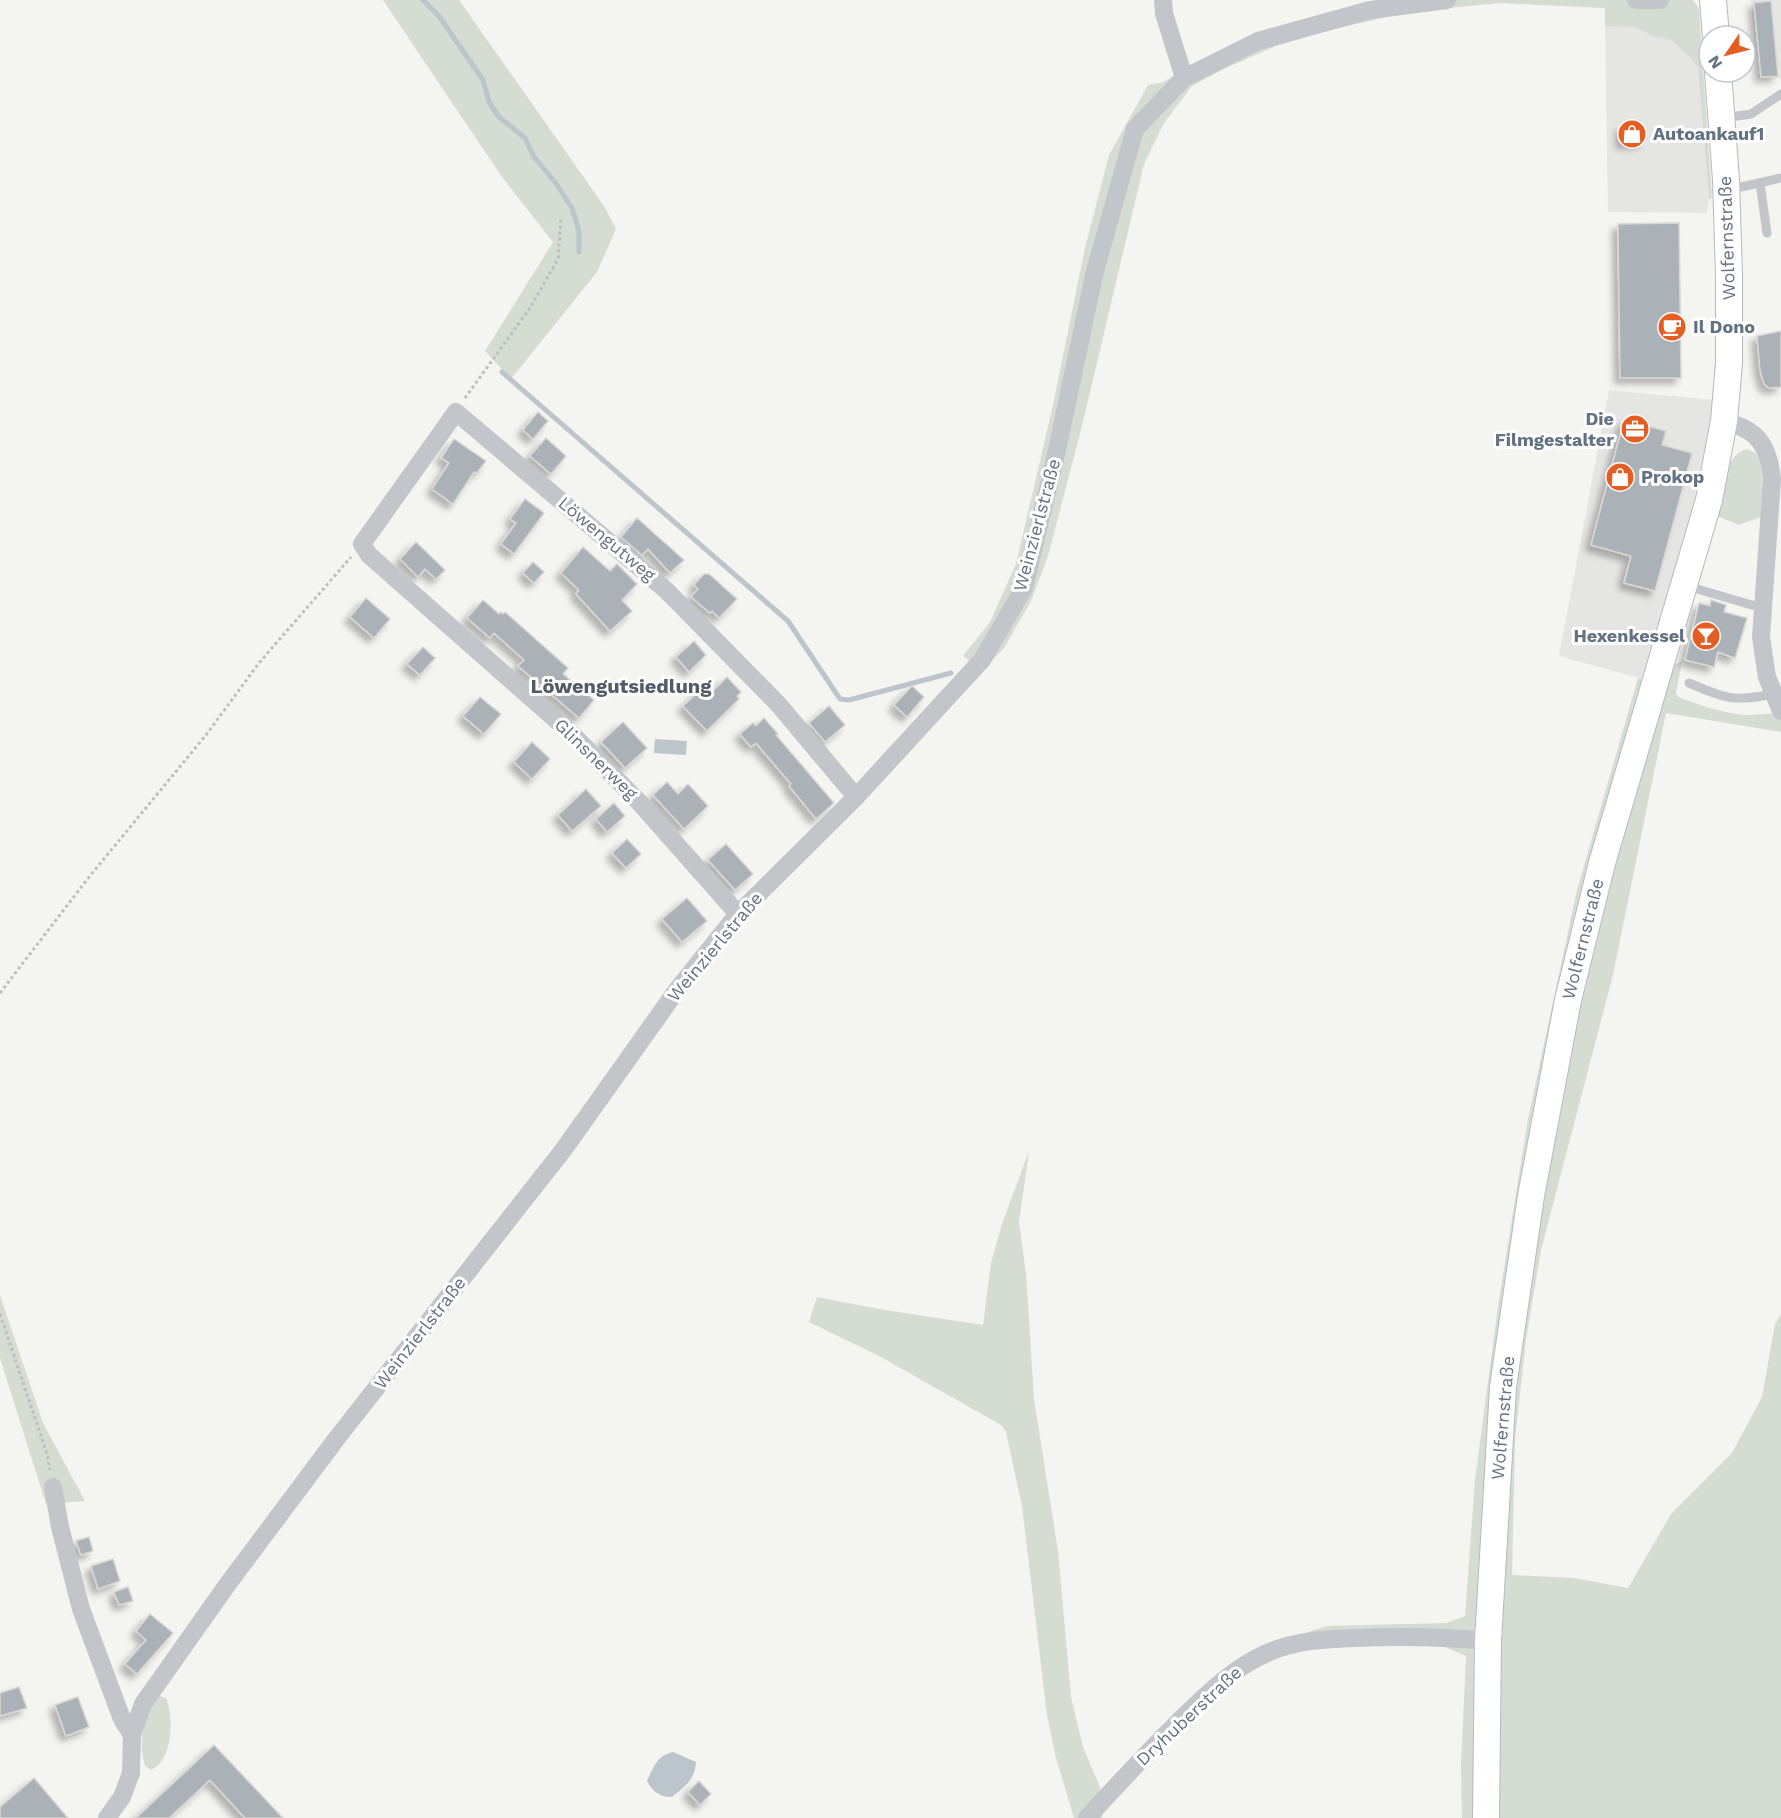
<svg xmlns="http://www.w3.org/2000/svg" width="1781" height="1818" font-family="'Work Sans',sans-serif">
  <defs>
    <filter id="shadow"><feDropShadow dx="-5.5" dy="5.5" stdDeviation="3" flood-color="#0004"/></filter>
  </defs>
  <rect width="100%" height="100%" fill="#f4f5f1"/>
  <!-- built -->
  <g fill="#e5e6e4">
    <path d="M 1751,0 L 1781,0 L 1781,80 L 1779,78 L 1759,78 Z"/>
    <path d="M 1609,7 L 1695,23 L 1709,199 L 1707,213 L 1608,212 L 1605,26 Z"/>
    <path d="M 1609,390 L 1714,400 L 1712,445 L 1646,680 L 1559,656 Z"/>
  </g>
  <!-- green -->
  <g fill="#d5dcd2">
    <path d="M 383,0 L 459,0 L 604,206 L 616,229 L 597,272 L 511,379 L 485,351 L 553,242 L 502,177 Z"/>
    <path d="M 1385,0 L 1693,0 L 1699,9 L 1712,198 L 1709,199 L 1698,67 L 1689,56 L 1671,40 L 1652,36 L 1636,27 L 1605,26 L 1605,8 L 1500,3 L 1415,11 L 1333,29 L 1276,46 L 1226,68 L 1192,86 L 1164,123 L 1144,164 L 1082,426 L 1048,556 L 1031,601 L 1004,648 L 983,670 L 963,656 L 990,622 L 1016,564 L 1053,405 L 1085,248 L 1109,155 L 1148,85 L 1163,82 L 1234,44 Z"/>
    <path d="M 1747,449 L 1756,453 C 1766,474 1762,495 1761,517 L 1739,525 L 1717,516 C 1722,494 1722,456 1747,449 Z"/>
    <path d="M 1682,661 L 1676,693 L 1678,697 C 1700,705 1720,712 1743,715 C 1756,716 1768,712 1781,715 L 1781,732 L 1666,713 L 1613,975 L 1541,1250 L 1526,1340 L 1515,1439 L 1512,1575 L 1574,1578 L 1628,1588 L 1671,1514 L 1732,1453 L 1762,1397 L 1775,1324 L 1781,1314 L 1781,1818 L 1462,1818 L 1461,1765 L 1466,1656 L 1445,1647 L 1398,1644 L 1309,1649 L 1274,1657 L 1250,1669 L 1189,1720 L 1103,1810 L 1102,1818 L 1074,1818 L 1056,1758 L 1047,1715 L 1022,1506 L 1006,1432 L 1001,1425 L 881,1357 L 809,1322 L 817,1297 L 879,1309 L 983,1325 L 991,1263 L 1002,1224 L 1029,1151 L 1019,1222 L 1026,1273 L 1034,1399 L 1058,1551 L 1071,1697 L 1083,1747 L 1101,1790 L 1264,1647 L 1326,1626 L 1447,1623 L 1465,1616 L 1475,1480 L 1498,1306 L 1528,1119 L 1577,890 L 1638,678 L 1646,680 Z"/>
    <path d="M 0,1295 L 43,1423 L 85,1501 L 46,1504 L 0,1358 Z"/>
    <path d="M 156,1695 L 166,1698 C 174,1717 173,1761 151,1770 L 145,1766 C 137,1739 145,1719 156,1695 Z"/>
  </g>
  <!-- water -->
  <g fill="#bbc5cb">
    <path d="M 655,739 L 687,741 L 686,755 L 654,753 Z"/>
    <path d="M 673,1752 L 696,1762 C 695,1780 685,1786 672,1797 C 659,1797 652,1791 647,1781 C 654,1767 656,1756 673,1752 Z"/>
  </g>
  <g fill="none" stroke-linecap="round" stroke-linejoin="round">
    <!-- stream -->
    <g stroke="#bbc5cb" stroke-width="5">
      <path d="M 423,0 L 439,16 L 483,80 L 489,102 L 499,117 L 525,138 L 534,157 L 555,182 L 572,208 L 579,231 L 579,252"/>
      <path d="M 502,372 L 788,621 L 840,699 L 849,700 L 951,673"/>
    </g>
  </g>
  <!-- building -->
  <g fill="#aab1b7" stroke="#d6d6d4" stroke-width="1.5" filter="url(#shadow)">
    <path d="M 1771,1 L 1778,76 L 1761,77 L 1754,3 Z"/>
    <path d="M 1621,126 L 1643,126 L 1643,143 L 1622,143 Z"/>
    <path d="M 1679,223 L 1681,378 L 1620,378 L 1618,224 Z"/>
    <path d="M 1781,331 L 1781,387 L 1769,388 L 1764,384 L 1760,370 L 1757,336 Z"/>
    <path d="M 538,412 L 548,421 L 533,439 L 523,430 Z"/>
    <path d="M 1624,420 L 1666,431 L 1662,445 L 1692,453 L 1655,591 L 1624,583 L 1631,556 L 1591,545 Z"/>
    <path d="M 546,438 L 566,456 L 551,474 L 530,456 Z"/>
    <path d="M 454,439 L 486,461 L 477,473 L 474,472 L 453,504 L 432,489 L 449,463 L 441,458 Z"/>
    <path d="M 525,499 L 544,513 L 514,554 L 501,544 L 516,523 L 510,519 Z"/>
    <path d="M 637,518 L 684,560 L 670,573 L 648,549 L 642,555 L 621,537 Z"/>
    <path d="M 416,542 L 445,570 L 436,579 L 425,569 L 418,577 L 400,559 Z"/>
    <path d="M 583,547 L 610,571 L 617,564 L 637,584 L 622,600 L 632,611 L 610,631 L 576,594 L 579,590 L 561,573 Z"/>
    <path d="M 533,562 L 544,572 L 534,583 L 523,573 Z"/>
    <path d="M 704,574 L 709,574 L 737,599 L 719,618 L 712,611 L 710,613 L 691,597 L 698,589 L 694,585 Z"/>
    <path d="M 366,598 L 390,619 L 374,638 L 350,617 Z"/>
    <path d="M 483,600 L 499,614 L 501,612 L 503,614 L 505,612 L 568,668 L 563,674 L 594,700 L 579,718 L 518,666 L 524,660 L 494,633 L 490,638 L 467,618 Z"/>
    <path d="M 1711,600 L 1726,605 L 1724,612 L 1747,618 L 1735,658 L 1718,652 L 1714,667 L 1685,660 L 1699,603 L 1710,606 Z"/>
    <path d="M 694,641 L 706,655 L 689,672 L 676,657 Z"/>
    <path d="M 423,647 L 435,658 L 420,675 L 407,664 Z"/>
    <path d="M 727,677 L 741,692 L 737,696 L 739,699 L 707,731 L 683,706 L 704,686 L 711,693 Z"/>
    <path d="M 912,686 L 924,697 L 907,717 L 894,705 Z"/>
    <path d="M 480,697 L 501,714 L 484,734 L 463,716 Z"/>
    <path d="M 829,706 L 845,725 L 825,742 L 809,723 Z"/>
    <path d="M 764,718 L 778,734 L 776,735 L 834,803 L 816,819 L 789,786 L 791,784 L 756,743 L 751,747 L 740,734 L 753,723 L 756,726 Z"/>
    <path d="M 623,722 L 647,748 L 625,768 L 601,742 Z"/>
    <path d="M 532,742 L 550,759 L 532,779 L 514,762 Z"/>
    <path d="M 667,782 L 678,794 L 688,784 L 708,806 L 684,829 L 653,795 Z"/>
    <path d="M 586,789 L 601,806 L 572,831 L 558,815 Z"/>
    <path d="M 614,803 L 625,816 L 607,832 L 596,819 Z"/>
    <path d="M 627,839 L 641,854 L 626,868 L 612,853 Z"/>
    <path d="M 726,844 L 753,874 L 735,890 L 708,860 Z"/>
    <path d="M 687,898 L 707,921 L 682,942 L 662,919 Z"/>
    <path d="M 89,1537 L 93,1551 L 81,1555 L 76,1541 Z"/>
    <path d="M 113,1559 L 120,1581 L 98,1589 L 91,1566 Z"/>
    <path d="M 128,1587 L 133,1601 L 119,1605 L 114,1592 Z"/>
    <path d="M 150,1614 L 173,1633 L 137,1674 L 125,1664 L 146,1640 L 136,1631 Z"/>
    <path d="M 19,1687 L 27,1708 L 0,1716 L 0,1693 Z"/>
    <path d="M 78,1697 L 89,1727 L 66,1736 L 55,1705 Z"/>
    <path d="M 214,1745 L 283,1818 L 245,1818 L 210,1780 L 169,1818 L 136,1818 Z"/>
    <path d="M 34,1778 L 68,1818 L 0,1818 L 0,1807 Z"/>
    <path d="M 699,1781 L 711,1794 L 700,1805 L 688,1792 Z"/>
  </g>
  <g fill="none" stroke-linecap="round" stroke-linejoin="round">
    <!-- secondary casing -->
    <g stroke="#b4b9be" stroke-width="28">
      <g id="secondary">
        <path d="M 1713,0 L 1716,36"/>
        <path d="M 1486,1818 L 1488,1641 L 1503,1387 L 1531,1196 L 1568,1000 L 1602,863 L 1709,500 L 1724,421 L 1729,363 L 1729,275 L 1726,180 L 1718,72"/>
      </g>
    </g>
    <!-- path -->
    <g stroke="#bcbec0" stroke-width="3" stroke-dasharray="3 3" stroke-linecap="butt">
      <path d="M 465,398 L 530,308 L 558,259 L 561,218"/>
      <path d="M 0,993 L 89,877 L 206,735 L 259,663 L 351,557"/>
      <path d="M 0,1314 L 47,1454 L 50,1470"/>
    </g>
    <!-- service -->
    <g stroke="#c2c5c9" stroke-width="9">
      <path d="M 1724,118 L 1751,114 L 1781,94"/>
      <path d="M 1760,183 L 1767,233"/>
      <path d="M 1728,190 L 1781,178"/>
      <path d="M 1687,586 L 1762,608"/>
      <path d="M 1689,683 C 1726,699 1734,702 1774,694"/>
    </g>
    <!-- minor -->
    <g stroke="#c2c5c9" stroke-width="18">
      <path d="M 1163,0 L 1164,13 L 1184,78"/>
      <path d="M 1636,0 L 1660,0"/>
      <path d="M 1724,421 C 1758,430 1768,444 1772,479 L 1761,637 L 1767,677 L 1781,711"/>
      <path d="M 738,914 L 639,802 L 571,733 L 369,555 L 362,544 L 456,412 L 667,591 L 779,705 L 856,797"/>
      <path d="M 53,1487 L 60,1527 L 81,1609 L 122,1719 L 132,1735"/>
      <path d="M 107,1818 L 122,1797 L 131,1773 L 132,1735 L 143,1704 L 227,1585 L 337,1438 L 564,1149 L 677,990 L 738,914 L 856,797 L 982,660 L 1024,588 L 1055,459 L 1095,271 L 1135,129 L 1184,78 L 1258,41 L 1370,10 L 1447,0"/>
      <path d="M 1087,1818 C 1117,1785 1147,1753 1178,1722 C 1208,1693 1238,1662 1280,1648 C 1304,1640 1330,1639 1356,1638 C 1400,1636 1444,1637 1488,1641"/>
    </g>
    <!-- secondary -->
    <use href="#secondary" stroke="#fff" stroke-width="26"/>
  </g>
  <!-- icons -->
  <defs>
    <g id="shop-disc" transform="scale(1.5)"><circle r="9.5" fill="#e45d22" stroke="#fff"/><path d="M-5-2.5h2.3a2.7 3.5 0 0 1 5.4 0H5L5.5 6h-11ZM-1.5-2.5h3a1.5 2.3 0 0 0-3 0Z" fill="#fff"/></g>
    <g id="cafe-disc" transform="scale(1.5)"><circle r="9.5" fill="#e45d22" stroke="#fff"/><path d="M-5.5-4.5H6V0H3Q3 3.5 0 3.5H-2.5Q-5.5 3.5-5.5 0ZM3-3.2v2h1.7v-2ZM-6 4.5H4V6H-6Z" fill="#fff"/></g>
    <g id="office-disc" transform="scale(1.5)"><circle r="9.5" fill="#e45d22" stroke="#fff"/><path d="M-6-3h4V-5.5h4V-3h4V5H-6ZM-1-4.5V-3h2v-1.5ZM-6 0V1H6V0Z" fill="#fff"/></g>
    <g id="bar-disc" transform="scale(1.5)"><circle r="9.5" fill="#e45d22" stroke="#fff"/><path d="M-6-5H6L.8 .8V4.5H3.5V6h-7V4.5H-.8V.8Z" fill="#fff"/></g>
  </defs>
  <g fill-rule="evenodd">
    <use href="#shop-disc" x="1632" y="134"/>
    <use href="#cafe-disc" x="1672" y="327"/>
    <use href="#office-disc" x="1635" y="429"/>
    <use href="#shop-disc" x="1620" y="477"/>
    <use href="#bar-disc" x="1706" y="636"/>
  </g>
  <g text-anchor="middle" stroke-width="6" stroke-linejoin="round" paint-order="stroke">
    <!-- poi labels -->
    <g font-size="18" font-weight="bold" fill="#637282" stroke="#fff" text-anchor="start">
      <text x="1653" y="140">Autoankauf1</text>
      <text x="1693" y="333">Il Dono</text>
      <text x="1614" y="425" text-anchor="end">Die<tspan x="1614" dy="21">Filmgestalter</tspan></text>
      <text x="1641" y="483">Prokop</text>
      <text x="1685" y="642" text-anchor="end">Hexenkessel</text>
    </g>
    <!-- street labels -->
    <g font-size="18" fill="#637282" stroke="#fff">
      <text transform="translate(1727 238) rotate(-92)" y="6">Wolfernstraße</text>
      <text transform="translate(1037 525) rotate(-75)" y="6">Weinzierlstraße</text>
      <text transform="translate(607 539) rotate(40)" y="6">Löwengutweg</text>
      <text transform="translate(596 759) rotate(44)" y="6">Glinsnerweg</text>
      <text transform="translate(1583 939) rotate(-76)" y="6">Wolfernstraße</text>
      <text transform="translate(715 947) rotate(-50)" y="6">Weinzierlstraße</text>
      <text transform="translate(420 1333) rotate(-52)" y="6">Weinzierlstraße</text>
      <text transform="translate(1503 1418) rotate(-85)" y="6">Wolfernstraße</text>
      <text transform="translate(1189 1716) rotate(-43)" y="6">Dryhuberstraße</text>
    </g>
    <!-- neighbourhood labels -->
    <g font-size="20" font-weight="bold" fill="#515c67" stroke="#fff">
      <text x="621" y="693">Löwengutsiedlung</text>
    </g>
  </g>
  <!-- north arrow -->
  <g transform="translate(1727 54) rotate(235)"><circle r="28" fill="#ffffff" stroke="#c1c7cd" stroke-width="1.5"/>
  <path d="M0-4.5L10 22L0 15L-10 22Z" fill="#e45d22"/>
  <text y="-9" font-size="16" font-weight="bold" text-anchor="middle" fill="#637282">N</text>
  </g>
</svg>
